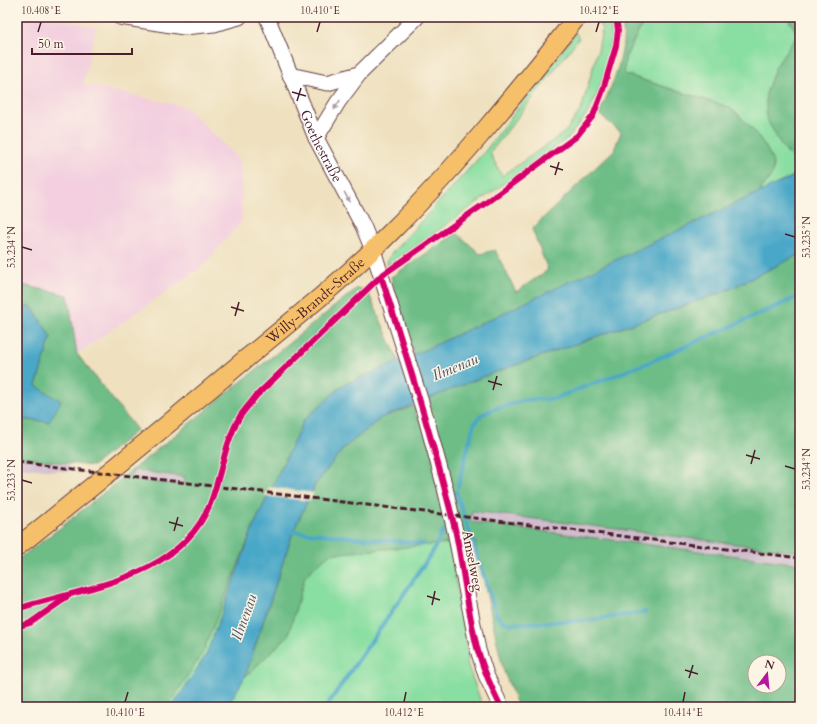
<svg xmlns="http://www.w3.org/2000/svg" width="817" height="724" font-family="Cardo,serif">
  <rect width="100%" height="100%" fill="#fcf5e5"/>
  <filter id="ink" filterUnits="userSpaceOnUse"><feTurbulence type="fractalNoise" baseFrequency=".025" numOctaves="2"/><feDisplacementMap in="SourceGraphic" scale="8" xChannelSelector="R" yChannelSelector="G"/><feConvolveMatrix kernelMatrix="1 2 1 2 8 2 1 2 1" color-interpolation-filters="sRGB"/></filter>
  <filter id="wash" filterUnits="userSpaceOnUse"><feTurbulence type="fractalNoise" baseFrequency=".012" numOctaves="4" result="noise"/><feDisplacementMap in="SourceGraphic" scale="16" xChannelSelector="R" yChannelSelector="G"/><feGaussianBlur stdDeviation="0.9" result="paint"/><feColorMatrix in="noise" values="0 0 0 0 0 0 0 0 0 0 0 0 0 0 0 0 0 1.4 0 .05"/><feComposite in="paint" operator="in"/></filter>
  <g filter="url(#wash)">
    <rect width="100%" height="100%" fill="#efe1c0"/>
    <!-- built -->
    <path fill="#f3cfdf" d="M 17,17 L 46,17 L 96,27 L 83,84 L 186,107 L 240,160 L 242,221 L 203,266 L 77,354 L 68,295 L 17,284 Z"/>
    <!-- industrial -->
    <g fill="#cfbdce">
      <path d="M 17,457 L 70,463 L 69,472 L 17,467 Z"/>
      <path d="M 133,470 L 185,477 L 184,485 L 132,480 Z"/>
      <path d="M 471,511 L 800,552 L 800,564 L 470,523 Z"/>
    </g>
    <!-- green -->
    <g fill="#89dea1" stroke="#6a7e66">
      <path d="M 609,17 C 618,38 600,95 587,114 C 581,122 574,130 568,138 L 388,266 L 387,262 L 391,254 L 486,150 L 576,33 L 579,38 L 490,153 L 502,176 L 565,132 L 581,110 L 598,50 L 602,29 L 595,18 Z"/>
      <path d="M 646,17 L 787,17 L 798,34 L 775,68 L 766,94 L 783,148 L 800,165 L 800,173 L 762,192 L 761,189 L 773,173 L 767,149 L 739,115 L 728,107 L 624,74 L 625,58 Z"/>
      <path d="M 216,506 L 449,543 L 469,656 L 467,661 L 468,666 L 483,707 L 17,707 Z"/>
    </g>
    <!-- forest -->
    <g fill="#6ebd87" stroke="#5c6e59" fill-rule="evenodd">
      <path d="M 621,17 L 646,17 L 625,58 L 624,74 L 728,107 C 743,117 777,152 773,171 C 772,177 764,184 761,189 L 762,192 L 414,355 L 391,277 L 457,233 L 480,254 L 495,250 L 516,292 L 548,270 L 532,229 L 614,150 L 621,132 L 599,114 C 612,85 630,49 621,17 Z"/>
      <path d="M 787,17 L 800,17 L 800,165 L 783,148 L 766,118 L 766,94 L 775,68 L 798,34 Z"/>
      <path d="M 800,254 L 800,552 L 472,511 L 470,522 L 800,564 L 800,707 L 518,707 L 503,669 L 475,541 L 329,554 L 305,576 L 288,636 L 245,677 L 293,532 L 316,483 L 344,448 L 381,418 L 414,406 L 418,420 L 433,415 L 428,398 L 430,397 L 490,374 L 726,291 ZM 755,662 L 779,662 L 779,686 L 755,686 Z"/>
      <path d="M 17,284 L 68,295 L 77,354 L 137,430 L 93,466 L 17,457 L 17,419 L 49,422 L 36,386 L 51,337 L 31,306 L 17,308 Z"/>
      <path d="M 356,289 L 362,289 L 368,292 L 399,362 L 343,385 L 304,420 L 255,523 L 203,652 L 168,707 L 17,707 L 17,560 L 60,528 ZM 133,470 L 185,477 L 184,485 L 132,480 Z"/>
    </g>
    <!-- water -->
    <g fill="#49a7c8" stroke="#4a637a">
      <path d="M 800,173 L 800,254 L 726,291 L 490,374 L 381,418 L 344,448 L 316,483 L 293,532 L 245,677 L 227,707 L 172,707 L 206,655 L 255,523 L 304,420 L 343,385 L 414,355 Z"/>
      <path d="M 31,306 L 51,337 L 36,386 L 61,401 L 49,422 L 17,419 L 17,308 Z"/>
    </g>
    <!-- pier -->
    <path fill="#efe1c0" d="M 269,487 L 314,493 L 310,501 L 265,496 Z"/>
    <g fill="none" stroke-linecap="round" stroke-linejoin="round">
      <!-- stream -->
      <g stroke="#49a7c8" stroke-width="4">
        <path d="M 458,486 L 474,424 L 481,415 L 494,409 L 525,400 L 553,399 L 650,362 L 800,296"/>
        <path d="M 456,492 L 497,616 L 502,621 L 512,624 L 592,620 L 645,612"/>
        <path d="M 287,531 L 424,544"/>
        <path d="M 326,707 L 432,553 L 443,531"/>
      </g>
    </g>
  </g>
  <g filter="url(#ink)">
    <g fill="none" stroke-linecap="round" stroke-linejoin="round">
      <!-- minor casing -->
      <g stroke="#633c41" stroke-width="17">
        <g id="minor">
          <path d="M 120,17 L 184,27 L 214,24 L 239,17"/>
          <path id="s1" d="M 267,17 L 316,138 L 363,226 L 373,250 L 426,418 L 445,488 L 455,531 L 478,650 L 486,675 L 501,707"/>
          <path d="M 290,75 L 327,83 L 359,74"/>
          <path d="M 316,138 L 338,102 L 359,74 L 417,17"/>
        </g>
      </g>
      <!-- major casing -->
      <g stroke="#633c41" stroke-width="20">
        <g id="major">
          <path id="s2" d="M 17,547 C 95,485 172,421 248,357 C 298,316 349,275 394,229 C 460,163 519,90 577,17"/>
        </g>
      </g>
      <!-- minor -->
      <use href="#minor" stroke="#fff" stroke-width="15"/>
      <!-- major -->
      <use href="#major" stroke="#f6c06b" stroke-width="18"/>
      <!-- rail -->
      <path stroke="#4a1f2b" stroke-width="3" stroke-dasharray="6 3" stroke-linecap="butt" d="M 17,462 L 800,558"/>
      <!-- cycleway casing -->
      <g stroke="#fcf5e5" stroke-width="8">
        <g id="cycleway">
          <path d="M 381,276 C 408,360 434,443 455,529 C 464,569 467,611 478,651 C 484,671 492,689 501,707"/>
          <path d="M 17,609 C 84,587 180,579 210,504 C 221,476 224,445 239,418 C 244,410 251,403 256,396 L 381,276 L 487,202 L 577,136 L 593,116 L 602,93 L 616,46 L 618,30 L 616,17"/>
          <path d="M 17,627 L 30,623 L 66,598"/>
        </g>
      </g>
      <!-- cycleway -->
      <use href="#cycleway" stroke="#d6006c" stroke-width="6"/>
    </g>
    <!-- one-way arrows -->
    <defs><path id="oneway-solid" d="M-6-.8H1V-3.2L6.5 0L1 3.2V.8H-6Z"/></defs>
    <g fill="#ae9aa0">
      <use href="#oneway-solid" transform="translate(337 105) rotate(123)"/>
      <use href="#oneway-solid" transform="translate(347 197) rotate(61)"/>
    </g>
  </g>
  <!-- ticks -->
  <path fill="none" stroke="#4a1f2b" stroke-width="1.5" d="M 38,32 L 41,22M 317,32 L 320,22M 596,32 L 599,22M 292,92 L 306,96M 297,101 L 301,88M 550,166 L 563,170M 555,175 L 559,162M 785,234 L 795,237M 22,247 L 32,250M 231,307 L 244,311M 235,316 L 239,302M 488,381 L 502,385M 493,390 L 497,376M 746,455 L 760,459M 751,464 L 755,450M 785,466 L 795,469M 22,480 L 32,483M 169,522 L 183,526M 174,531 L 178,517M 427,596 L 440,600M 432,605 L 435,591M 685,670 L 698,674M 689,678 L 693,665M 125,702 L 128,692M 404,702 L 406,692M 683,702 L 685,692"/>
  <g text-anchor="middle" stroke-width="3" stroke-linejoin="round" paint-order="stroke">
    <!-- street labels -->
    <g font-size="14" fill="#4a1f2b" stroke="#fcf5e5">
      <text dy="5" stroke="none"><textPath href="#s1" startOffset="140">Goethestraße</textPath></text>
      <text dy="5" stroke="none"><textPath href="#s2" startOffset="387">Willy-Brandt-Straße</textPath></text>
      <text transform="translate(473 561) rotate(79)" y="5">Amselweg</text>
    </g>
    <!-- water labels -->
    <g font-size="15" font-style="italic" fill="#4a556a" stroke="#fcf5e5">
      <text transform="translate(455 367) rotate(-22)" y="5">Ilmenau</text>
      <text transform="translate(244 617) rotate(-70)" y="5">Ilmenau</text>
    </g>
  </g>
  <!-- margin -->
  <rect width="817" height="724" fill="none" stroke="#fcf5e5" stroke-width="44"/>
  <!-- north arrow -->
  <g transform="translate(767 674) rotate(16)"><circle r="19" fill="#fcf5e5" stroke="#b59f9b"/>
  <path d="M0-3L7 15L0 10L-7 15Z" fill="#b5179e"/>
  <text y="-6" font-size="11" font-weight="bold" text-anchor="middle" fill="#4a1f2b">N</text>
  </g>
  <!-- scale -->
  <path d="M32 48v6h100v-6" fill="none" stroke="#4a1f2b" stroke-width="2"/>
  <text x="38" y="48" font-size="12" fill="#4a1f2b" stroke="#fcf5e5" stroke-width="3" paint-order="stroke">50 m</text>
  <rect x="22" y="22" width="773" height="680" fill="none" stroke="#4a1f2b" stroke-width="1.5"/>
  <g font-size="10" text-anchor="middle" fill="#4a1f2b">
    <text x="41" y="14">10.408°E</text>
    <text x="320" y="14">10.410°E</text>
    <text x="599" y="14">10.412°E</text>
    <text transform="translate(806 237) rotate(-90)" y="4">53.235°N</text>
    <text transform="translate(11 247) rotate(-90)" y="4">53.234°N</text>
    <text transform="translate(806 469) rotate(-90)" y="4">53.234°N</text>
    <text transform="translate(11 480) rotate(-90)" y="4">53.233°N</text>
    <text x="125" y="716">10.410°E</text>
    <text x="404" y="716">10.412°E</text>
    <text x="683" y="716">10.414°E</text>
  </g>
</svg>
